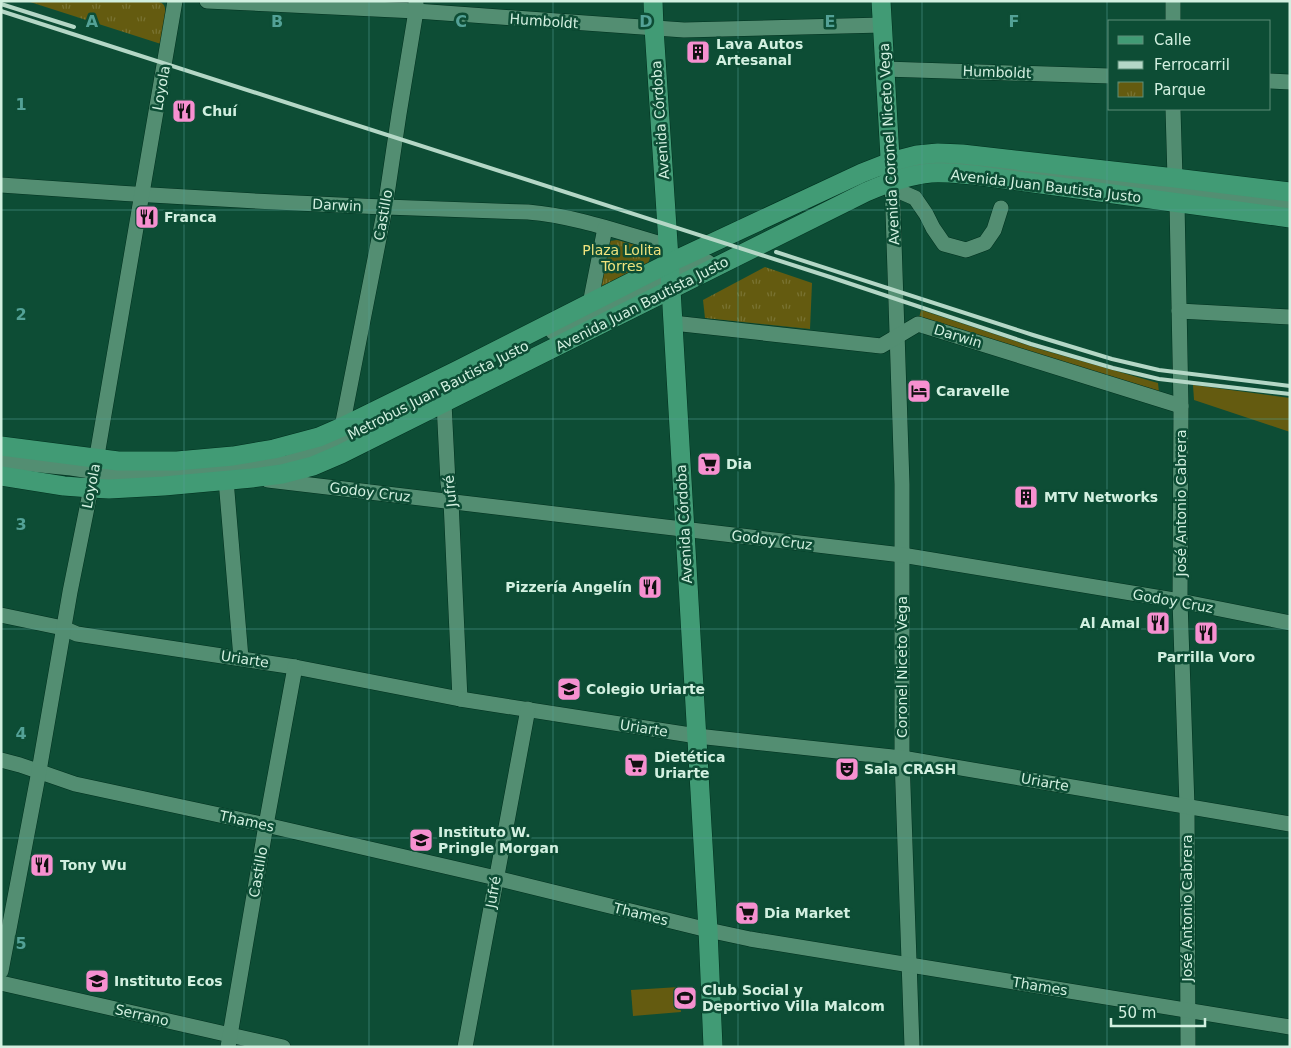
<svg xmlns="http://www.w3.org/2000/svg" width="1291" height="1048" font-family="'DejaVu Sans',sans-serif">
  <defs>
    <pattern id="park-tufts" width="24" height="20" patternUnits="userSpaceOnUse" patternTransform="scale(1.25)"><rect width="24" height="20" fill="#645b10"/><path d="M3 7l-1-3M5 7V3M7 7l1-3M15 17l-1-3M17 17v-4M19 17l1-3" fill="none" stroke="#797332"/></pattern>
  </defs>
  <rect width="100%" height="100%" fill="#0d4d35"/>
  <!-- grass -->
  <g fill="#645b10">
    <path d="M 921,310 L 1039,349 L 1158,383 L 1159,392 L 919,318 Z"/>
    <path d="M 1193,385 L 1290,398 L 1290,432 L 1194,400 Z"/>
    <path d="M 679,987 L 681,1012 L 633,1016 L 631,990 Z"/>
  </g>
  <!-- park -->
  <g fill="url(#park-tufts)">
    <path d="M 27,1 L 151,1 C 155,2 160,1 163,4 C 169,9 162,36 161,44 Z"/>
    <path d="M 617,240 L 646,248 L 649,251 L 650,258 L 648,263 L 603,287 L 598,285 L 610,241 Z"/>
    <path d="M 765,267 L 812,283 L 810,329 L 705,318 L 703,300 Z"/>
  </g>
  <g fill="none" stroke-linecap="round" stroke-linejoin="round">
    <!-- minor casing -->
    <g stroke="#00311f" stroke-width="16">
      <g id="minor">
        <path d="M 207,1 L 416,11 L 684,30 L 883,25"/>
        <path d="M 1173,21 L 1173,1"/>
        <path d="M 884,69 L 1110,76"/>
        <path d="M 1270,81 L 1290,82"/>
        <path d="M 1173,109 L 1175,178 L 1177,203 L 1181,406 L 1180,601 L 1187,806 L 1188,1047"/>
        <path d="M 888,174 L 914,166 L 952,163 L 1290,204"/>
        <path d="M 892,181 L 902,484 L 902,758 L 912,1047"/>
        <path d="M 1,185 C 177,198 352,207 528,212 C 576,216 622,233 668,246"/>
        <path d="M 892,188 L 915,198 L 926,214 L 933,228 L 944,244 L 966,250 L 985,243 L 994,230 L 1001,208"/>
        <path d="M 590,304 L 605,228"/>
        <path d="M 1179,311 L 1290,317"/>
        <path d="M 673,323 L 881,346 L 918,324 L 1181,406"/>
        <path d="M 553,332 L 638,289 L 708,262"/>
        <path d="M 444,403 L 448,483 L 451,501 L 460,699"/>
        <path d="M 342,427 L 385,208 L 399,114 L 416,11 L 416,3"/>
        <path d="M 1,461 L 71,468 L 117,475 L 171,474 L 253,468 L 286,463 L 307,456 L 426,396"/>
        <path d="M 226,480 L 241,658"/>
        <path d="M 268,480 L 902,555 L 1180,601 L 1290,623"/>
        <path d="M 1,615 L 63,628 L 77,634 L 295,667 L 460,699 L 697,736 L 902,758 L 1290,824"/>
        <path d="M 1,760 L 20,765 L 75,784 L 266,825 L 496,878 L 708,930 L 750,939 L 1290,1027"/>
        <path d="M 1,971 L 39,771 L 70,592 L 94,473 L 175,1"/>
        <path d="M 1,983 L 283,1047"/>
        <path d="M 228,1047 L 266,825 L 295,667"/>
        <path d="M 465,1047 L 528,709"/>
      </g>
    </g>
    <!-- major casing -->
    <g stroke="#00311f" stroke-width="20">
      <g id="major">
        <path d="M 653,1 L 654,28 L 671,289 L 708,930 L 713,1047"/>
        <path d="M 881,1 L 891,175"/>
        <path d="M 1,446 L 118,461 L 177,461 L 233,456 L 274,449 L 319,437 L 342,427 L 458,370 L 669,263 L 862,173 L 890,162 L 917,155 L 938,153 L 962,154 L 1175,178 L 1290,192"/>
        <path d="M 1,476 L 64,486 L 91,488 L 109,489 L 164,486 L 252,478 L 282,474 L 313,466 L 341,454 L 866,192 C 887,183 908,175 931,173 C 945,172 960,174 974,175 L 1290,218"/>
      </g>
    </g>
    <!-- minor -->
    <use href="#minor" stroke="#538e72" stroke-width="15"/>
    <!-- major -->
    <use href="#major" stroke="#419b75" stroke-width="19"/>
    <!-- rail -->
    <g stroke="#b4d7c6" stroke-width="4">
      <path d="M 1,4 L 74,27"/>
      <path d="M 1,11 L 830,277 L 1031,344 L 1113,368 L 1159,379 L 1290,394"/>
      <path d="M 776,252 L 1033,335 L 1112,359 L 1159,370 L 1290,386"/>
    </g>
  </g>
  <!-- grid -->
  <path fill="none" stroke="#53a196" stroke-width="1" stroke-opacity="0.55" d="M 184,1 L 184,1047M 369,1 L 369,1047M 553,1 L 553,1047M 738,1 L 738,1047M 922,1 L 922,1047M 1107,1 L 1107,1047M 1,210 L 1290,210M 1,419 L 1290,419M 1,629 L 1290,629M 1,838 L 1290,838"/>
  <!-- icons -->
  <defs>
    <g id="building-square" transform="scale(1.25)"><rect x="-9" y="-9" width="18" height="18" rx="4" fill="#f690d0" stroke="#0d4d35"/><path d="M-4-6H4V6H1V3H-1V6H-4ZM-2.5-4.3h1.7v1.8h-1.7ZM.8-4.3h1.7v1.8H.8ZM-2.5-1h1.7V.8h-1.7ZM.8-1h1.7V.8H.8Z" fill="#111"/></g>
    <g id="restaurant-square" transform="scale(1.25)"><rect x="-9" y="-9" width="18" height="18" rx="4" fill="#f690d0" stroke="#0d4d35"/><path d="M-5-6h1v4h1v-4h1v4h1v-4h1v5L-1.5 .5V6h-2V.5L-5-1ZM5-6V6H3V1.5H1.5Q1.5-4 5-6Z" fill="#111"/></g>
    <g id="hotel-square" transform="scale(1.25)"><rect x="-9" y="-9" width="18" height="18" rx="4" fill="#f690d0" stroke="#0d4d35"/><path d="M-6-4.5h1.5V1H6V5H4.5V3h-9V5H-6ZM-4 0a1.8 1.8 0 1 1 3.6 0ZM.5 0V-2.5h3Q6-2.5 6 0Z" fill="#111"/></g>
    <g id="supermarket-square" transform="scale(1.25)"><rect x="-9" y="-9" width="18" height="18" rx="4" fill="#f690d0" stroke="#0d4d35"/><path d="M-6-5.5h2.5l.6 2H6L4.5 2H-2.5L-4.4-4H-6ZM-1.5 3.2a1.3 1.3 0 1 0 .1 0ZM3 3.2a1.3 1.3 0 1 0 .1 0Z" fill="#111"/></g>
    <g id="school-square" transform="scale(1.25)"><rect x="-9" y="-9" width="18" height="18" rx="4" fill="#f690d0" stroke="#0d4d35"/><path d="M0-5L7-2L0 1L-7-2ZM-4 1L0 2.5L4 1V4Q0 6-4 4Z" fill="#111"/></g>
    <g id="theatre-square" transform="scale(1.25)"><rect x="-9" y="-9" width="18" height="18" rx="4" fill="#f690d0" stroke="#0d4d35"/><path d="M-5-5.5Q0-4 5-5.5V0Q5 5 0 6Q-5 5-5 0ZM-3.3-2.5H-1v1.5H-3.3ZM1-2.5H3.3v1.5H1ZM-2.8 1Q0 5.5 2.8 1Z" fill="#111"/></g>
    <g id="stadium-square" transform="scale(1.25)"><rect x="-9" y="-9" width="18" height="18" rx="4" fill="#f690d0" stroke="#0d4d35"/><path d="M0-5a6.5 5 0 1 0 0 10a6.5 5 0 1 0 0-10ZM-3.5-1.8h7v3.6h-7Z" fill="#111"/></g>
  </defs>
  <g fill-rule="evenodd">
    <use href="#building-square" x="698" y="52"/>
    <use href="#restaurant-square" x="184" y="111"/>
    <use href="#restaurant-square" x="147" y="217"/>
    <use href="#hotel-square" x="919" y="391"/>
    <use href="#supermarket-square" x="709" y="464"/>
    <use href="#building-square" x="1026" y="497"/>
    <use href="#restaurant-square" x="650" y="587"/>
    <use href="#restaurant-square" x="1158" y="623"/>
    <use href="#restaurant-square" x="1206" y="633"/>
    <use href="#school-square" x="569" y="689"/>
    <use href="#supermarket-square" x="636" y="765"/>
    <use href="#theatre-square" x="847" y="769"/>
    <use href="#school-square" x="421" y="840"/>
    <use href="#restaurant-square" x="42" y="865"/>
    <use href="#supermarket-square" x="747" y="913"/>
    <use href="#school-square" x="97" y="981"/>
    <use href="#stadium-square" x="685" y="998"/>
  </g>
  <g text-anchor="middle" stroke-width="5" stroke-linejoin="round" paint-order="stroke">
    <!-- street labels -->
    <g font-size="14" fill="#d2f0e0" stroke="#0d4d35">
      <text transform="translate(544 21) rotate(4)" y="5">Humboldt</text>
      <text transform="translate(997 72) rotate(2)" y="5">Humboldt</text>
      <text transform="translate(161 88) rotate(-80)" y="5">Loyola</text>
      <text transform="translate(660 120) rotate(-94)" y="5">Avenida Córdoba</text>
      <text transform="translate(889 144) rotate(-93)" y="5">Avenida Coronel Niceto Vega</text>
      <text transform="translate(1046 186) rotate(7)" y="5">Avenida Juan Bautista Justo</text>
      <text transform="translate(337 205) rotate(3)" y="5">Darwin</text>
      <text transform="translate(383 215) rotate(-80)" y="5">Castillo</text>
      <text transform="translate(642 304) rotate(-27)" y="5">Avenida Juan Bautista Justo</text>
      <text transform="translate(958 336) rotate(17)" y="5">Darwin</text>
      <text transform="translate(438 390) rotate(-27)" y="5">Metrobus Juan Bautista Justo</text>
      <text transform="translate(91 486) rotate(-79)" y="5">Loyola</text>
      <text transform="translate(450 491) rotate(-96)" y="5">Jufré</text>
      <text transform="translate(370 492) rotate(7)" y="5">Godoy Cruz</text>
      <text transform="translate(1181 503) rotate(-90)" y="5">José Antonio Cabrera</text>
      <text transform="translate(684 524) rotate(-93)" y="5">Avenida Córdoba</text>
      <text transform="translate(772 540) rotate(7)" y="5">Godoy Cruz</text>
      <text transform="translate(1173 601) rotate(10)" y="5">Godoy Cruz</text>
      <text transform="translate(245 659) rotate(9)" y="5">Uriarte</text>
      <text transform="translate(902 667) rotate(-90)" y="5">Coronel Niceto Vega</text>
      <text transform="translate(644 728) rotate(9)" y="5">Uriarte</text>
      <text transform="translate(1045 782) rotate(10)" y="5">Uriarte</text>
      <text transform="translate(247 821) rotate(12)" y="5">Thames</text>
      <text transform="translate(258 872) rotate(-80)" y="5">Castillo</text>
      <text transform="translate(493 892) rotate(-80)" y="5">Jufré</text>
      <text transform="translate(1187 908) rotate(-90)" y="5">José Antonio Cabrera</text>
      <text transform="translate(641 914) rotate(14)" y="5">Thames</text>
      <text transform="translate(1040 986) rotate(9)" y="5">Thames</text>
      <text transform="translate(142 1015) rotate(13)" y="5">Serrano</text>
    </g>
    <!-- poi labels -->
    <g font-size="14" font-weight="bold" fill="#d2f0e0" stroke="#0d4d35" text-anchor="start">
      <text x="716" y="49">Lava Autos<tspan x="716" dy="16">Artesanal</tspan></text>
      <text x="202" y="116">Chuí</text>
      <text x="164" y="222">Franca</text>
      <text x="936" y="396">Caravelle</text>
      <text x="726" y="469">Dia</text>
      <text x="1044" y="502">MTV Networks</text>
      <text x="632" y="592" text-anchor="end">Pizzería Angelín</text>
      <text x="1140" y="628" text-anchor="end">Al Amal</text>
      <text x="1206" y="662" text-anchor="middle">Parrilla Voro</text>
      <text x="586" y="694">Colegio Uriarte</text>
      <text x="654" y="762">Dietética<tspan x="654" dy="16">Uriarte</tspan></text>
      <text x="864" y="774">Sala CRASH</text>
      <text x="438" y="837">Instituto W.<tspan x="438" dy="16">Pringle Morgan</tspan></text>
      <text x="60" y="870">Tony Wu</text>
      <text x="764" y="918">Dia Market</text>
      <text x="114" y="986">Instituto Ecos</text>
      <text x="702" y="995">Club Social y<tspan x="702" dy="16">Deportivo Villa Malcom</tspan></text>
    </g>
    <!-- park labels -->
    <g font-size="14" fill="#efe37d" stroke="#0d4d35">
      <text x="622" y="255">Plaza Lolita<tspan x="622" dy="16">Torres</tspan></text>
    </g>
  </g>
  <g font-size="16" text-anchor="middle" font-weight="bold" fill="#53a196" stroke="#0d4d35" stroke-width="5" stroke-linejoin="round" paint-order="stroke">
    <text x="92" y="27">A</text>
    <text x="277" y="27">B</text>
    <text x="461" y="27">C</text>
    <text x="646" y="27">D</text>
    <text x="830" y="27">E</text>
    <text x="1014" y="27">F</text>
    <text x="21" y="110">1</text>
    <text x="21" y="320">2</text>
    <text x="21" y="530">3</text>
    <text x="21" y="739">4</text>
    <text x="21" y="949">5</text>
  </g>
  <!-- border -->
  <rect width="1291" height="1048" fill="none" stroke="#d2f0e0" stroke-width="5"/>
  <!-- legend -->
  <rect x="1108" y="20" width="162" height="90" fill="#0d4d35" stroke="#5c8e79"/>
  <rect x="1118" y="36" width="25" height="8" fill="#419b75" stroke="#5c8e79"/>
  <text x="1154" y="45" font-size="15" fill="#d2f0e0">Calle</text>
  <rect x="1118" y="61" width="25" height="8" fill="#b4d7c6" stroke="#5c8e79"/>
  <text x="1154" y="70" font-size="15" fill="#d2f0e0">Ferrocarril</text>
  <rect x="1118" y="82" width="25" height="15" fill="url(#park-tufts)" stroke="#5c8e79"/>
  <text x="1154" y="95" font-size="15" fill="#d2f0e0">Parque</text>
  <!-- scale -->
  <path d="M1111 1018v8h94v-8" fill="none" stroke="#d2f0e0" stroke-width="2.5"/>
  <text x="1118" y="1018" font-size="15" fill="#d2f0e0" stroke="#0d4d35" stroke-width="4" paint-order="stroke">50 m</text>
</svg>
